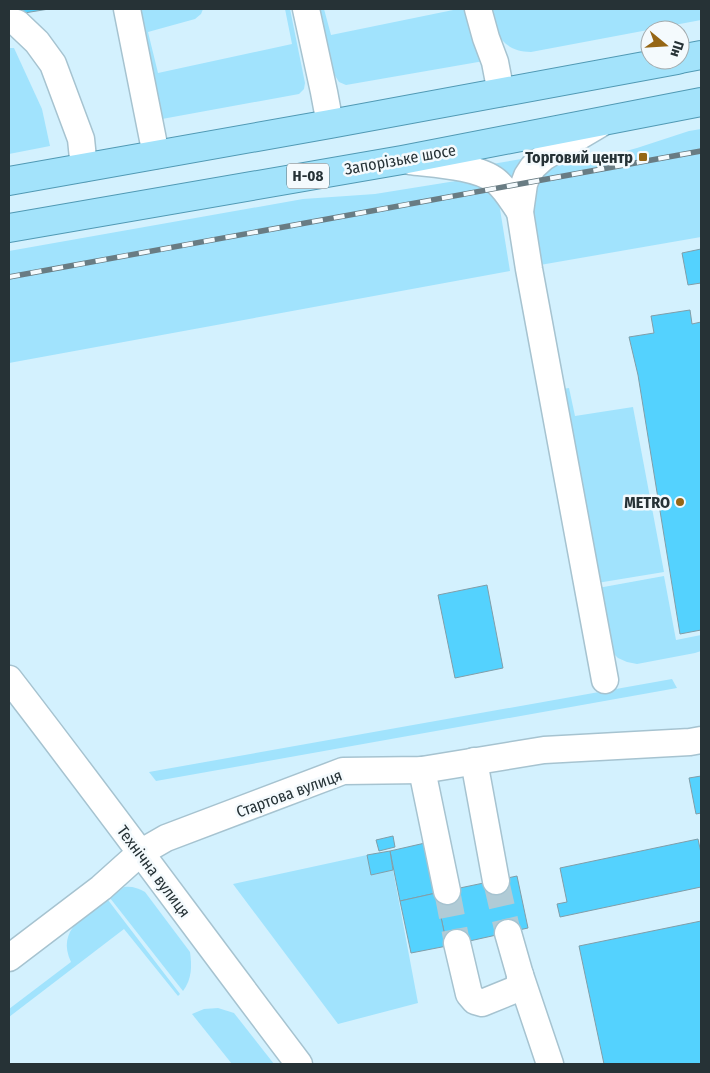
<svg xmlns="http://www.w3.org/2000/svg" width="710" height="1073" font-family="'Fira Sans Condensed',sans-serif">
  <rect width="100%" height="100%" fill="#d3f1fe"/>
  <!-- green -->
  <g fill="#a1e3fd">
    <path d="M 140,9 L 203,9 L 201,14 L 195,19 L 148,32 L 158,73 L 292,44 L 285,9 L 290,9 L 305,83 L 304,89 L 299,94 L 162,119 Z"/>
    <path d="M 320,9 L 324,9 L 331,35 L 458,9 L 471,9 L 484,61 L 346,85 L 339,82 L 334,74 Z"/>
    <path d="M 485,9 L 701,9 L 701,20 L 531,52 C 502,52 496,32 485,9 Z"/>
    <path d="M 9,48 L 14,48 L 42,109 L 50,146 L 9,154 Z"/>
    <path d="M 701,129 L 701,237 L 540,265 L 529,199 L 534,184 L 545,172 L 555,166 L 593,160 L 637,148 L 689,131 Z"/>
    <path d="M 533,157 L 518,177 L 509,178 L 486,165 Z"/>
    <path d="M 462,180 L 490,188 L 499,203 L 510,271 L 9,363 L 9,251 L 303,199 L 375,194 Z"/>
    <path d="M 569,388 L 575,416 L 633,407 L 664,572 L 597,583 L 562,389 Z"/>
    <path d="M 664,576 L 676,640 L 701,635 L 701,651 L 695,653 L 637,664 L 627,662 L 618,658 L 612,652 L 598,588 Z"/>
    <path d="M 672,679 L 677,688 L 156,781 L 149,772 Z"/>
    <path d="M 367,855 L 371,875 L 393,870 L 418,1003 L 338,1024 L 233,884 Z"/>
    <path d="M 124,887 C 132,886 138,888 145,892 L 190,952 C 192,966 192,979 183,991 L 110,898 Z"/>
    <path d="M 108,900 L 180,994 L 178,996 L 124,929 L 9,1017 L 9,1009 L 71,962 C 56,929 85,916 108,900 Z"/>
    <path d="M 218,1008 L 234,1013 L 274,1064 L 232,1064 L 192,1014 L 204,1009 Z"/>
  </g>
  <!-- building -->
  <g fill="#54d2fe" stroke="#819ea9">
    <path d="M 9,9 L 49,9 L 18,14 Z"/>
    <path d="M 701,249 L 701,283 L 688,285 L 682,253 Z"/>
    <path d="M 690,310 L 692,324 L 701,322 L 701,630 L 680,634 L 638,375 L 629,337 L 654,333 L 651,316 Z"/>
    <path d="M 487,585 L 503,668 L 455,678 L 438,595 Z"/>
    <path d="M 701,776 L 701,813 L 696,814 L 689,778 Z"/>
    <path d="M 393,836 L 395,847 L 379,851 L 376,840 Z"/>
    <path d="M 698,839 L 701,853 L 701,887 L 560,917 L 557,904 L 567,902 L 560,868 Z"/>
    <path d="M 425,843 L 436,893 L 400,901 L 390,851 Z"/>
    <path d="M 390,851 L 393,870 L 371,875 L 367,855 Z"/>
    <path d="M 517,876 L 528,928 L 447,946 L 436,893 Z"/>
    <path d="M 436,893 L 447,946 L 411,953 L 400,901 Z"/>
    <path d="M 701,921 L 701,1064 L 604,1064 L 579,946 Z"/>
  </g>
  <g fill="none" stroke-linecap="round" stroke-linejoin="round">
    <!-- minor-tunnel -->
    <g stroke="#b0cbd6" stroke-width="26" stroke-dasharray="26 13" stroke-linecap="butt">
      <path d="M 496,881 L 508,933"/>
      <path d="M 447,891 L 457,943"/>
    </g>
    <!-- minor casing -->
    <g stroke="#a6c3d0" stroke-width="29">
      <g id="minor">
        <path d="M 127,9 L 156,155"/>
        <path d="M 306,9 L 324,92 L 330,124"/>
        <path d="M 478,9 L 486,38 L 495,62 L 501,93"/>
        <path d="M 9,21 L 17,23 L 37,42 L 53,64 L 81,139 L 84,168"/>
        <path d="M 600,124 L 544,157 L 533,167 L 527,176 L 524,184 L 520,212 L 529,269 L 605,680"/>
        <path d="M 410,161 C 434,164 478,166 496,181 C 506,189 513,202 520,212"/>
        <path d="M 9,679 C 107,806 202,936 299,1064"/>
        <path d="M 474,761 L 496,881"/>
        <path d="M 422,770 L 447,891"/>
        <path d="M 508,933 L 520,975 L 550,1064"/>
        <path d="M 457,943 L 469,994 L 475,1001 L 482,1003 L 514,990 L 520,984 L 520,975"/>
        <path d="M 9,958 L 101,888 L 140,853 L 166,838 L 343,771 L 422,770 L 544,750 L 690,742 L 701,740"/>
      </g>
    </g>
    <!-- major casing -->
    <g stroke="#5099b4" stroke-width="30">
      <g id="major">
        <path d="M 680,59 L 701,55"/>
        <path d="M 9,181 L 330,124 L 677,60"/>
        <path d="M 9,228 L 402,160 L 701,102"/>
      </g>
    </g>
    <!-- minor -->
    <use href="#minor" stroke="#fff" stroke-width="26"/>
    <!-- major -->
    <use href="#major" stroke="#a3e3fb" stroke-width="28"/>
    <!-- rail casing -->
    <g stroke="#697c83" stroke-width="5.5">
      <path id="rail" d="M 9,277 L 701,151"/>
    </g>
    <!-- rail -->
    <use href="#rail" stroke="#f4fafd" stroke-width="4" stroke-dasharray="11" stroke-linecap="butt"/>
  </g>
  <!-- markers -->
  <g fill="#956615" stroke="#f4fafd" stroke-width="2">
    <rect x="638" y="152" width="10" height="10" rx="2.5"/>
    <circle cx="680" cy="502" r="5"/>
  </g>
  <g text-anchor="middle" stroke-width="5" stroke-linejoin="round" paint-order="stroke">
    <!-- shield labels -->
    <rect fill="#f4fafd" stroke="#646e72" stroke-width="1" x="287" y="163.5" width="42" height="25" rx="4"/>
    <g font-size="15" font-weight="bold" fill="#263236">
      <text x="308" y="181">Н-08</text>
    </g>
    <!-- poi labels -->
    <g font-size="16" font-weight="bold" fill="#263236" stroke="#f4fafd" text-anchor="end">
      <text x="633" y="163">Торговий центр</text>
      <text x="670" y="508">METRO</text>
    </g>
    <!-- street labels -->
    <g font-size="16" fill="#263236" stroke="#f4fafd">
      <text transform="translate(400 159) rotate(-10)" y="6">Запорізьке шосе</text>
      <text transform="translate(289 793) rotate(-20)" y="6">Стартова вулиця</text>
      <text transform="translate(154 871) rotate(53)" y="6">Технічна вулиця</text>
    </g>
  </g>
  <!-- border -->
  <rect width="710" height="1073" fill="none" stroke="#263236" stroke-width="20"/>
  <!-- north arrow -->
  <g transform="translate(665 45) rotate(108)"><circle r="24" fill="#f4fafd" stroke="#a2aaad"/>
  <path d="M0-4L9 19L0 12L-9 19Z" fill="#956615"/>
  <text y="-8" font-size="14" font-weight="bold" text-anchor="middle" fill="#263236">Пн</text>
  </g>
</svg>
